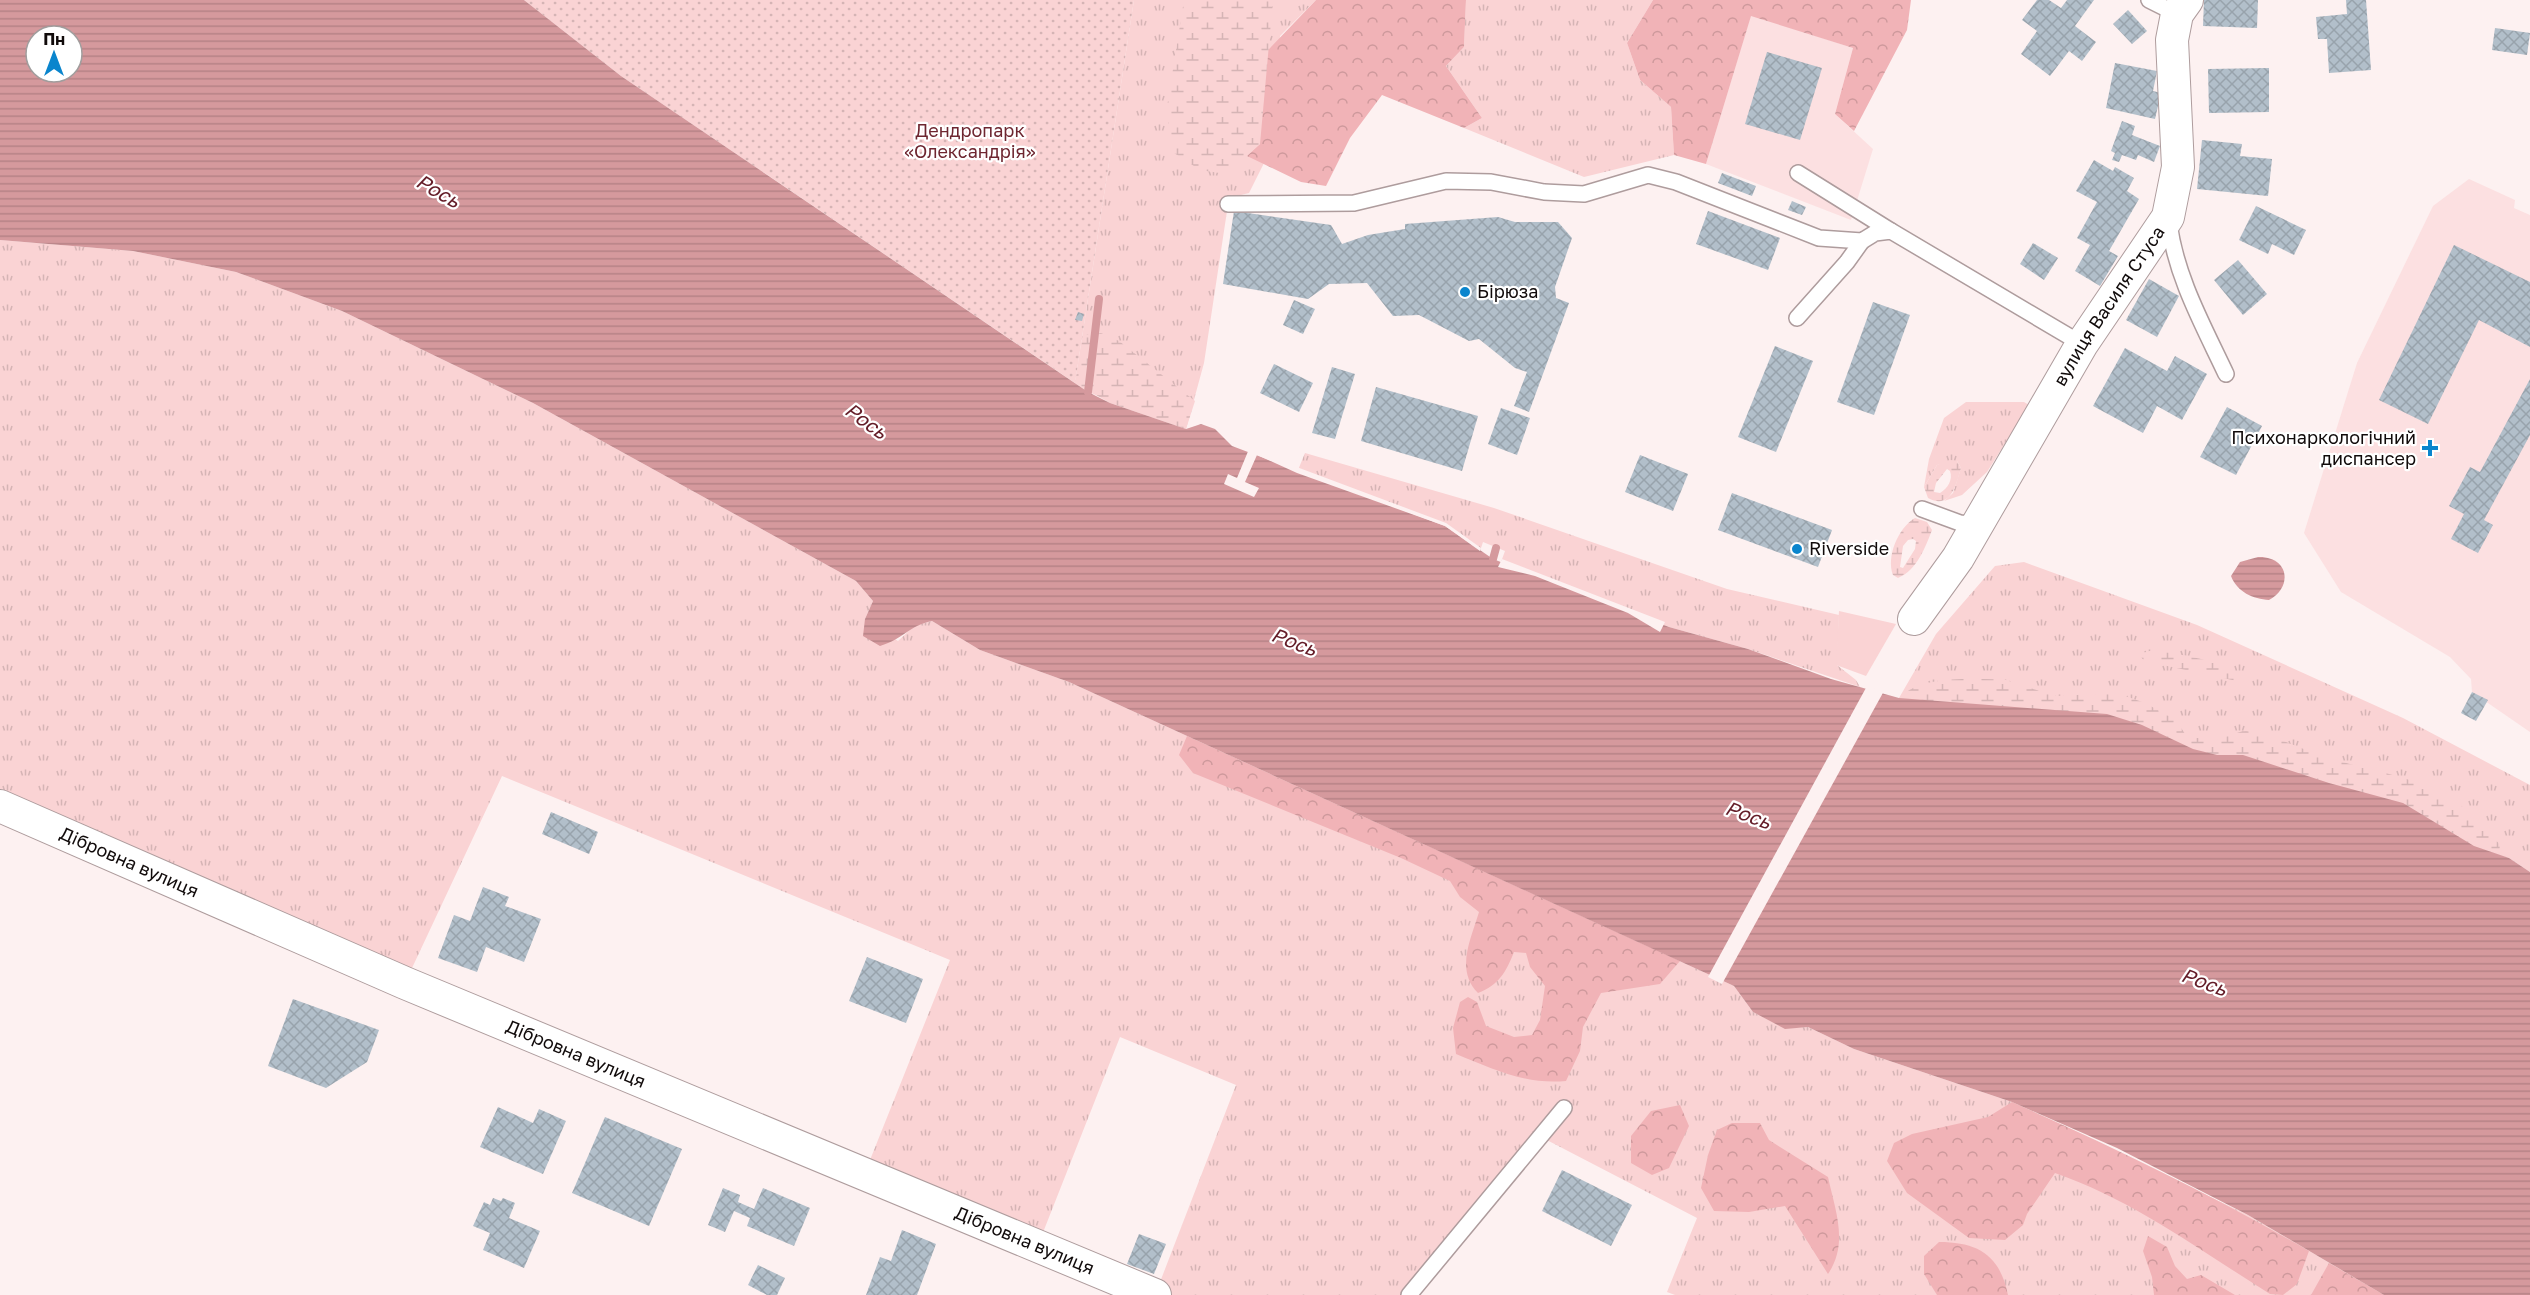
<svg xmlns="http://www.w3.org/2000/svg" width="2530" height="1295" font-family="'Golos Text',sans-serif">
  <defs>
    <pattern id="grass-tufts" width="24" height="20" patternUnits="userSpaceOnUse" patternTransform="scale(1.5)"><rect width="24" height="20" fill="#fad3d4"/><path d="M3 7l-1-3M5 7V3M7 7l1-3M15 17l-1-3M17 17v-4M19 17l1-3" fill="none" stroke="#d5b4b5"/></pattern>
    <pattern id="forest-crowns" width="20" height="18" patternUnits="userSpaceOnUse" patternTransform="scale(1.5)"><rect width="20" height="18" fill="#f1b3b7"/><path d="M2 6a3 3 0 1 1 6 0M12 15a3 3 0 1 1 6 0" fill="none" stroke="#ce999c"/></pattern>
    <pattern id="wetland-marsh" width="20" height="14" patternUnits="userSpaceOnUse" patternTransform="scale(1.5)"><rect width="20" height="14" fill="#fad3d4"/><path d="M1 5h8M5 5V1M11 12h8M15 12V8" fill="none" stroke="#d5b4b5"/></pattern>
    <pattern id="park-dots" width="8" height="8" patternUnits="userSpaceOnUse" patternTransform="scale(1.5)"><rect width="8" height="8" fill="#fad3d4"/><path d="M2 2h.1M6 6h.1" fill="none" stroke="#d5b4b5" stroke-width="1.8" stroke-linecap="round"/></pattern>
    <pattern id="water-rules" width="6" height="5" patternUnits="userSpaceOnUse" patternTransform="scale(1.5)"><rect width="6" height="5" fill="#d5999d"/><path d="M0 2.5h6" fill="none" stroke="#b68286"/></pattern>
    <pattern id="building-cross-hatch" width="8" height="8" patternUnits="userSpaceOnUse" patternTransform="scale(1.5)"><rect width="8" height="8" fill="#b2bfca"/><path d="M0 0l8 8M0 8l8-8" fill="none" stroke="#98a3ac"/></pattern>
  </defs>
  <rect width="100%" height="100%" fill="#fdf1f1"/>
  <!-- built -->
  <g fill="#fce0e1">
    <path d="M 1751,15 L 1853,48 L 1835,114 L 1873,149 L 1851,220 L 1706,164 Z"/>
    <path d="M 2469,179 L 2515,200 L 2514,208 L 2530,215 L 2530,732 L 2472,692 L 2471,679 L 2450,657 L 2341,592 L 2304,533 L 2357,363 L 2433,206 Z"/>
  </g>
  <!-- grass -->
  <g fill="url(#grass-tufts)">
    <path d="M 1134,0 L 1316,0 L 1280,36 L 1270,151 L 1249,193 L 1229,198 L 1204,363 L 1186,429 L 1088,392 L 1075,383 Z"/>
    <path d="M 1466,0 L 1653,0 L 1627,43 L 1640,80 L 1671,107 L 1674,155 L 1584,177 L 1464,128 L 1482,118 L 1446,66 L 1464,47 Z"/>
    <path d="M 0,240 L 133,251 L 236,272 L 342,311 L 533,403 L 856,581 L 873,601 L 865,619 L 898,641 L 915,625 L 932,621 L 980,650 L 1069,682 L 1734,986 L 1753,1012 L 1785,1028 L 1808,1027 L 1854,1049 L 2012,1102 L 2248,1215 L 2384,1295 L 1675,1295 L 1667,1292 L 1697,1218 L 1541,1137 L 1409,1295 L 1155,1295 L 1236,1085 L 1120,1037 L 1042,1235 L 868,1165 L 950,960 L 502,776 L 405,983 L 0,806 Z"/>
    <path d="M 1966,402 L 2024,402 L 2029,405 L 1987,472 L 1962,495 L 1944,501 L 1953,493 L 1961,468 L 1957,461 L 1937,465 L 1924,487 L 1929,459 L 1944,418 Z"/>
    <path d="M 1305,453 L 1494,508 L 1727,589 L 1839,615 L 1837,665 L 1856,680 L 1860,687 L 1748,649 L 1669,627 L 1501,562 L 1505,551 L 1483,542 L 1480,551 L 1445,526 L 1298,470 Z"/>
    <path d="M 2024,562 L 2197,625 L 2403,718 L 2530,785 L 2530,872 L 2509,858 L 1899,698 L 1936,634 L 1995,566 Z"/>
  </g>
  <!-- forest -->
  <g fill="url(#forest-crowns)">
    <path d="M 1316,0 L 1466,0 L 1464,47 L 1446,66 L 1482,118 L 1464,128 L 1382,95 L 1350,138 L 1326,186 L 1301,182 L 1247,156 L 1260,144 L 1250,69 Z"/>
    <path d="M 1653,0 L 1911,0 L 1907,30 L 1854,131 L 1835,114 L 1853,48 L 1751,16 L 1706,164 L 1674,155 L 1671,107 L 1640,80 L 1627,43 Z"/>
    <path d="M 1187,736 L 1680,961 L 1660,984 L 1601,993 L 1583,1027 L 1580,1051 L 1566,1081 C 1526,1085 1493,1069 1456,1054 L 1453,1028 L 1460,1002 L 1468,997 L 1477,1002 L 1486,1026 L 1514,1037 L 1532,1035 L 1540,1020 L 1545,986 L 1530,967 L 1526,953 L 1514,952 C 1506,972 1499,985 1478,993 C 1455,970 1471,939 1479,912 L 1460,897 L 1450,881 L 1401,858 L 1193,773 L 1179,755 Z"/>
    <path d="M 2012,1102 C 2113,1147 2213,1195 2309,1251 L 2297,1284 L 2283,1295 L 2270,1294 C 2201,1251 2133,1200 2055,1173 L 2027,1214 L 2023,1225 L 2005,1240 L 1969,1238 L 1907,1193 L 1887,1161 L 1894,1143 L 1912,1134 L 1988,1117 Z"/>
    <path d="M 1680,1105 L 1689,1126 L 1669,1168 L 1652,1175 L 1631,1163 L 1631,1136 L 1651,1111 Z"/>
    <path d="M 1732,1123 L 1760,1123 L 1769,1140 L 1828,1177 C 1835,1210 1849,1243 1828,1274 L 1785,1206 L 1749,1212 L 1714,1211 L 1701,1188 L 1708,1155 L 1717,1130 Z"/>
    <path d="M 2148,1236 L 2167,1247 L 2175,1266 L 2187,1279 L 2201,1275 L 2235,1295 L 2154,1295 L 2152,1277 L 2143,1251 Z"/>
    <path d="M 1939,1242 C 1979,1242 2000,1256 2008,1295 L 1937,1295 L 1924,1274 L 1924,1256 Z"/>
    <path d="M 2329,1263 L 2384,1295 L 2311,1295 Z"/>
  </g>
  <!-- wetland -->
  <g fill="url(#wetland-marsh)" fill-rule="evenodd">
    <path d="M 1184,0 L 1273,0 L 1260,144 L 1226,174 L 1200,170 L 1171,151 L 1167,107 Z"/>
    <path d="M 1101,333 L 1119,341 L 1195,401 L 1186,429 L 1110,403 L 1075,383 L 1083,335 Z"/>
    <path d="M 1950,460 L 1957,461 L 1961,468 C 1956,485 1951,510 1928,498 L 1924,487 L 1937,465 ZM 1947,469 L 1950,471 C 1953,480 1948,488 1940,493 L 1934,492 L 1936,483 Z"/>
    <path d="M 1915,518 L 1927,522 L 1932,530 C 1925,548 1917,570 1898,578 L 1893,575 C 1886,557 1898,528 1915,518 ZM 1913,539 L 1916,541 L 1915,549 L 1903,568 L 1900,567 L 1903,546 L 1908,540 Z"/>
    <path d="M 2153,650 C 2180,655 2235,661 2251,684 L 2144,661 L 2139,654 Z"/>
    <path d="M 2003,679 L 2055,696 L 2117,693 L 2145,703 L 2176,720 L 2187,737 C 2203,739 2217,739 2232,735 C 2237,733 2241,731 2246,731 C 2274,734 2301,750 2329,758 C 2402,780 2449,778 2500,845 L 2498,858 L 1899,698 C 1923,674 1970,680 2003,679 Z"/>
  </g>
  <!-- park -->
  <path fill="url(#park-dots)" d="M 524,0 L 1134,0 L 1075,383 L 621,76 Z"/>
  <!-- pitch -->
  <path fill="#fad3d4" d="M 1839,611 L 1896,624 L 1866,676 L 1836,665 Z"/>
  <!-- water -->
  <g fill="url(#water-rules)" fill-rule="evenodd">
    <path d="M 0,0 L 524,0 L 621,76 L 1088,392 L 1110,403 L 1186,429 L 1201,424 L 1215,429 L 1232,446 L 1445,526 L 1493,559 L 1669,627 L 1748,649 L 1831,679 L 1899,698 L 2107,714 L 2142,725 L 2193,749 L 2217,755 L 2243,755 L 2329,783 L 2403,803 L 2474,846 L 2509,858 L 2530,872 L 2530,1295 L 2384,1295 L 2248,1215 L 2117,1148 L 2012,1102 L 1854,1049 L 1808,1027 L 1785,1029 L 1753,1012 L 1734,986 L 1069,682 L 980,650 L 932,621 C 908,626 904,639 880,646 L 863,636 L 865,619 L 873,601 L 856,581 L 533,403 L 342,311 L 236,272 L 133,251 L 0,240 ZM 36,36 L 72,36 L 72,72 L 36,72 Z"/>
    <path d="M 2258,557 C 2288,556 2294,586 2269,600 C 2253,599 2237,592 2231,576 L 2240,562 Z"/>
  </g>
  <!-- pier -->
  <g fill="#fdf1f1">
    <path d="M 1249,449 L 1446,523 L 1481,548 L 1480,551 L 1445,526 L 1297,473 L 1257,455 L 1245,482 L 1259,488 L 1254,497 L 1224,484 L 1228,474 L 1237,478 Z"/>
    <path d="M 1502,559 L 1665,622 L 1660,632 L 1628,613 L 1535,576 L 1498,567 Z"/>
    <path d="M 1867,686 L 1884,691 L 1722,984 L 1708,977 Z"/>
  </g>
  <g fill="none" stroke-linecap="round" stroke-linejoin="round">
    <!-- stream -->
    <g stroke="#d5999d" stroke-width="8">
      <path d="M 1088,392 L 1099,299"/>
      <path d="M 1493,559 L 1496,548"/>
    </g>
  </g>
  <!-- building -->
  <g fill="url(#building-cross-hatch)">
    <path d="M 2037,0 L 2049,0 L 2061,8 L 2067,0 L 2094,0 L 2075,26 L 2096,42 L 2082,61 L 2069,51 L 2050,76 L 2021,54 L 2037,31 L 2022,20 Z"/>
    <path d="M 2204,0 L 2258,0 L 2257,28 L 2203,26 Z"/>
    <path d="M 2346,0 L 2366,0 L 2371,70 L 2329,73 L 2327,39 L 2318,39 L 2316,17 L 2347,14 Z"/>
    <path d="M 2128,10 L 2147,31 L 2132,44 L 2113,24 Z"/>
    <path d="M 2495,28 L 2530,33 L 2527,55 L 2492,50 Z"/>
    <path d="M 1767,52 L 1822,68 L 1800,140 L 1745,124 Z"/>
    <path d="M 2115,63 L 2157,71 L 2153,91 L 2161,93 L 2155,119 L 2106,108 Z"/>
    <path d="M 2269,68 L 2269,112 L 2209,113 L 2208,69 Z"/>
    <path d="M 2122,121 L 2135,126 L 2132,135 L 2160,146 L 2154,162 L 2138,155 L 2136,160 L 2122,155 L 2119,162 L 2112,160 L 2115,153 L 2111,151 Z"/>
    <path d="M 2202,140 L 2242,144 L 2240,156 L 2272,159 L 2268,196 L 2197,189 Z"/>
    <path d="M 2094,160 L 2113,171 L 2115,167 L 2134,178 L 2127,191 L 2139,199 L 2109,251 L 2118,256 L 2100,286 L 2075,271 L 2090,245 L 2077,238 L 2097,202 L 2076,191 Z"/>
    <path d="M 1722,173 L 1756,186 L 1752,196 L 1718,183 Z"/>
    <path d="M 1792,201 L 1806,207 L 1802,215 L 1788,210 Z"/>
    <path d="M 2256,206 L 2306,230 L 2294,255 L 2272,244 L 2268,254 L 2239,240 Z"/>
    <path d="M 1234,211 L 1331,225 L 1342,244 L 1368,235 L 1405,229 L 1405,224 L 1498,217 L 1515,222 L 1558,222 L 1572,238 L 1555,287 L 1556,298 L 1569,303 L 1529,412 L 1514,406 L 1527,372 L 1515,368 L 1479,339 L 1469,341 L 1419,315 L 1393,316 L 1367,283 L 1329,284 L 1308,299 L 1223,284 Z"/>
    <path d="M 1708,211 L 1780,238 L 1768,270 L 1696,244 Z"/>
    <path d="M 2033,243 L 2058,258 L 2044,280 L 2020,264 Z"/>
    <path d="M 2454,245 L 2530,282 L 2530,347 L 2479,320 L 2428,424 L 2379,400 Z"/>
    <path d="M 2238,260 L 2267,294 L 2243,315 L 2214,280 Z"/>
    <path d="M 2149,279 L 2179,296 L 2157,337 L 2126,320 Z"/>
    <path d="M 1294,300 L 1315,309 L 1303,334 L 1283,325 Z"/>
    <path d="M 1873,302 L 1910,315 L 1874,415 L 1837,402 Z"/>
    <path d="M 1078,312 L 1084,314 L 1082,321 L 1075,320 Z"/>
    <path d="M 1775,346 L 1813,361 L 1776,452 L 1738,437 Z"/>
    <path d="M 2125,348 L 2167,371 L 2175,356 L 2207,374 L 2182,420 L 2157,406 L 2143,433 L 2093,406 Z"/>
    <path d="M 1274,364 L 1313,383 L 1299,412 L 1260,393 Z"/>
    <path d="M 1332,367 L 1355,374 L 1335,439 L 1312,433 Z"/>
    <path d="M 2530,379 L 2530,435 L 2484,520 L 2493,525 L 2478,553 L 2451,539 L 2464,514 L 2449,506 L 2470,467 L 2480,472 Z"/>
    <path d="M 1376,387 L 1478,416 L 1462,471 L 1361,441 Z"/>
    <path d="M 2227,407 L 2262,426 L 2236,475 L 2200,457 Z"/>
    <path d="M 1501,408 L 1530,418 L 1517,455 L 1488,444 Z"/>
    <path d="M 1640,455 L 1688,474 L 1673,511 L 1625,492 Z"/>
    <path d="M 1732,493 L 1832,530 L 1818,567 L 1718,530 Z"/>
    <path d="M 2472,692 L 2488,700 L 2476,721 L 2461,713 Z"/>
    <path d="M 551,812 L 598,832 L 589,854 L 542,834 Z"/>
    <path d="M 483,887 L 509,897 L 505,906 L 541,919 L 524,962 L 486,947 L 477,972 L 438,958 L 454,915 L 470,921 Z"/>
    <path d="M 867,957 L 923,979 L 906,1023 L 849,1001 Z"/>
    <path d="M 293,999 L 379,1030 L 367,1062 L 326,1088 L 268,1066 Z"/>
    <path d="M 498,1107 L 533,1123 L 539,1109 L 566,1121 L 543,1174 L 480,1147 Z"/>
    <path d="M 605,1117 L 682,1149 L 649,1226 L 572,1193 Z"/>
    <path d="M 1562,1170 L 1632,1205 L 1611,1246 L 1542,1211 Z"/>
    <path d="M 723,1188 L 740,1195 L 738,1202 L 754,1209 L 763,1188 L 810,1208 L 794,1246 L 747,1226 L 750,1218 L 734,1211 L 725,1232 L 708,1225 Z"/>
    <path d="M 493,1198 L 501,1201 L 503,1198 L 515,1203 L 509,1218 L 540,1231 L 524,1268 L 483,1250 L 490,1233 L 473,1226 L 484,1202 L 490,1205 Z"/>
    <path d="M 902,1230 L 936,1244 L 917,1295 L 866,1295 L 880,1257 L 891,1261 Z"/>
    <path d="M 1139,1234 L 1166,1244 L 1154,1274 L 1127,1264 Z"/>
    <path d="M 758,1265 L 785,1278 L 777,1295 L 767,1295 L 748,1285 Z"/>
  </g>
  <g fill="none" stroke-linecap="round" stroke-linejoin="round">
    <!-- lane casing -->
    <g stroke="#ae9c9d" stroke-width="18">
      <g id="lane">
        <path d="M 2149,0 L 2177,14"/>
        <path d="M 1798,173 L 1891,231"/>
        <path d="M 1228,204 L 1354,203 L 1446,181 L 1491,182 L 1544,192 L 1584,194 L 1648,175 L 1676,182 L 1819,238 L 1862,241 L 1875,233 L 1891,231 L 2082,344"/>
        <path d="M 2169,223 C 2176,277 2203,325 2226,374"/>
        <path d="M 1797,318 L 1847,262 L 1862,241"/>
        <path d="M 1922,509 L 1960,523 L 1977,525"/>
        <path d="M 1409,1295 L 1564,1108"/>
      </g>
    </g>
    <!-- street casing -->
    <g stroke="#ae9c9d" stroke-width="34">
      <g id="street">
        <path id="s1" d="M 1914,619 L 1958,558 L 2082,344 L 2168,217 L 2178,167 L 2172,40 L 2177,14 L 2187,0"/>
        <path id="s2" d="M 0,806 L 405,983 L 1155,1295"/>
      </g>
    </g>
    <!-- lane -->
    <use href="#lane" stroke="#fff" stroke-width="15"/>
    <!-- street -->
    <use href="#street" stroke="#fff" stroke-width="32"/>
  </g>
  <!-- markers -->
  <g fill="#0a85cd" stroke="#fff" stroke-width="2">
    <circle cx="1465" cy="292" r="6"/>
    <path d="M2427 439h6v6h6v6h-6v6h-6v-6h-6v-6h6z"/>
    <circle cx="1797" cy="549" r="6"/>
  </g>
  <g text-anchor="middle" stroke-width="4.5" stroke-linejoin="round" paint-order="stroke">
    <!-- park labels -->
    <g font-size="18" fill="#6e2630" stroke="#fff">
      <text x="970" y="137">Дендропарк<tspan x="970" dy="21">«Олександрія»</tspan></text>
    </g>
    <!-- poi labels -->
    <g font-size="18" fill="#110b0b" stroke="#fff" text-anchor="start">
      <text x="1477" y="298">Бірюза</text>
      <text x="2416" y="444" text-anchor="end">Психонаркологічний<tspan x="2416" dy="21">диспансер</tspan></text>
      <text x="1809" y="555">Riverside</text>
    </g>
    <!-- street labels -->
    <g font-size="18" fill="#110b0b" stroke="#fff">
      <text dy="6" stroke="none"><textPath href="#s1" startOffset="369">вулиця Василя Стуса</textPath></text>
      <text dy="6" stroke="none"><textPath href="#s2" startOffset="141">Дібровна вулиця</textPath></text>
      <text dy="6" stroke="none"><textPath href="#s2" startOffset="627">Дібровна вулиця</textPath></text>
      <text dy="6" stroke="none"><textPath href="#s2" startOffset="1113">Дібровна вулиця</textPath></text>
    </g>
    <!-- water labels -->
    <g font-size="20" font-style="italic" fill="#641d28" stroke="#fff">
      <text transform="translate(438 191) rotate(30)" y="7">Рось</text>
      <text transform="translate(866 421) rotate(36)" y="7">Рось</text>
      <text transform="translate(1294 642) rotate(21)" y="7">Рось</text>
      <text transform="translate(1748 815) rotate(20)" y="7">Рось</text>
      <text transform="translate(2204 982) rotate(20)" y="7">Рось</text>
    </g>
  </g>
  <!-- north arrow -->
  <g transform="translate(54 54)"><circle r="28" fill="#ffffff" stroke="#a09d9d" stroke-width="1.5"/>
  <path d="M0-4.5L10 22L0 15L-10 22Z" fill="#0a85cd"/>
  <text y="-9" font-size="16" font-weight="bold" text-anchor="middle" fill="#110b0b">Пн</text>
  </g>
</svg>
